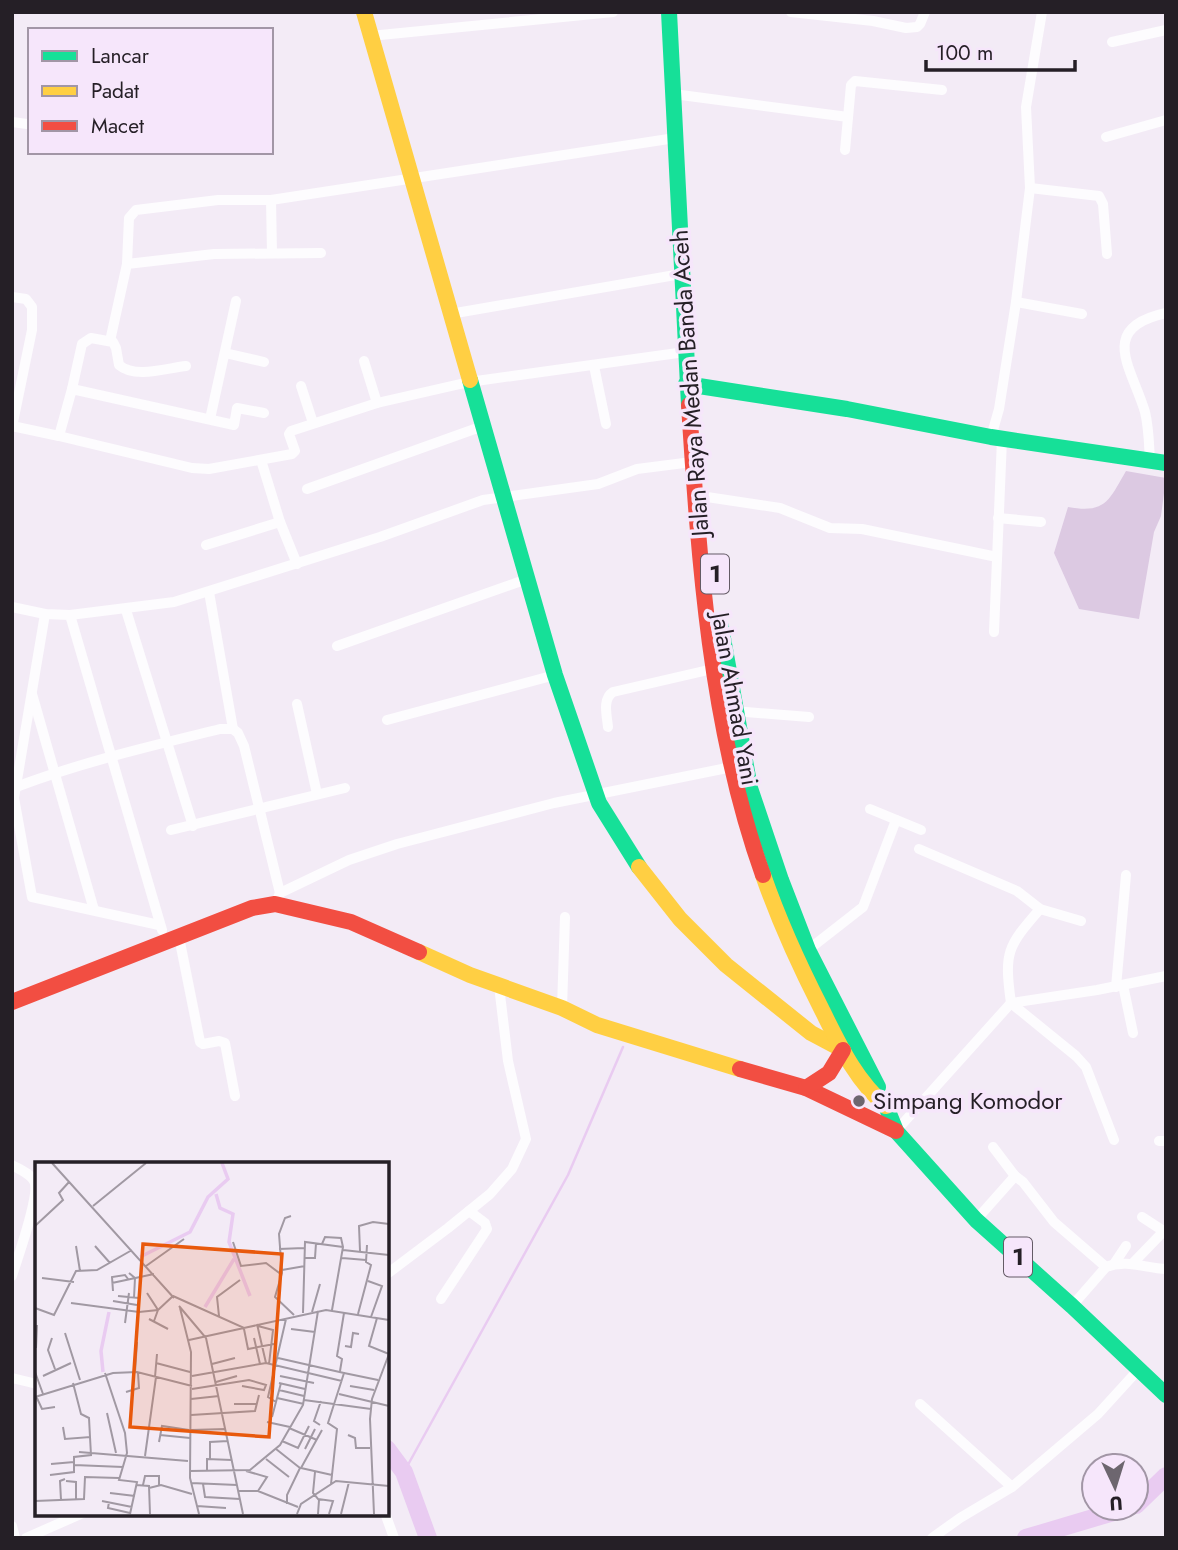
<svg xmlns="http://www.w3.org/2000/svg" width="1178" height="1550" font-family="Jost,sans-serif">
  <rect width="100%" height="100%" fill="#f3ebf6"/>
  <!-- green -->
  <path fill="#dcc9e2" d="M 1126,471 L 1166,478 L 1161,516 L 1154,532 L 1139,619 L 1079,609 L 1054,553 L 1068,507 C 1106,514 1109,500 1126,471 Z"/>
  <g fill="none" stroke-linecap="round" stroke-linejoin="round">
    <!-- stream -->
    <path stroke="#e9cbf1" stroke-width="2.5" d="M 404,1472 L 568,1175 L 623,1047"/>
    <!-- river -->
    <g stroke="#e9cbf1" stroke-width="18">
      <path d="M 387,1449 L 404,1472 L 428,1538"/>
      <path d="M 1136,1505 L 1166,1476"/>
      <path d="M 1026,1538 L 1127,1508"/>
    </g>
    <!-- street -->
    <g stroke="#fdfcfe" stroke-width="10">
      <path d="M 791,12 L 873,21 L 906,28 L 917,27 L 920,24 L 925,12"/>
      <path d="M 370,36 L 613,12"/>
      <path d="M 1112,42 L 1166,30"/>
      <path d="M 681,95 L 848,117"/>
      <path d="M 12,122 L 27,124"/>
      <path d="M 1106,137 L 1166,120"/>
      <path d="M 845,150 L 851,85 L 855,81 L 942,90"/>
      <path d="M 1030,188 L 1099,196 L 1103,204 L 1107,254"/>
      <path d="M 271,200 L 272,253"/>
      <path d="M 127,264 L 214,254 L 321,253"/>
      <path d="M 12,297 L 26,299 L 32,307 L 32,330 L 12,427"/>
      <path d="M 1016,302 L 1082,314"/>
      <path d="M 450,314 L 681,274"/>
      <path d="M 110,341 L 127,264 L 129,218 L 136,210 L 218,200 L 271,200 L 675,138"/>
      <path d="M 225,353 L 264,362"/>
      <path d="M 364,361 L 377,403"/>
      <path d="M 594,366 L 606,424"/>
      <path d="M 301,386 L 313,423"/>
      <path d="M 72,389 L 82,344 L 91,338 L 113,342 L 116,348 L 119,365 C 135,379 167,368 186,366"/>
      <path d="M 264,413 L 237,408 L 234,425 L 72,389 L 59,436 L 192,468 L 209,469 L 292,454 L 295,451 L 289,434 L 291,431 L 377,403 L 469,382 L 685,352"/>
      <path d="M 210,419 L 236,301"/>
      <path d="M 12,426 L 59,436"/>
      <path d="M 991,437 L 999,409 L 1016,302 L 1030,188 L 1026,107 L 1042,12"/>
      <path d="M 261,460 L 280,522 L 297,564"/>
      <path d="M 1150,462 C 1149,445 1149,428 1145,412 C 1132,368 1097,328 1166,313"/>
      <path d="M 307,489 L 483,426"/>
      <path d="M 707,497 L 780,508 L 830,528 L 862,529 L 997,557"/>
      <path d="M 998,518 L 1041,522"/>
      <path d="M 206,545 L 280,522"/>
      <path d="M 209,592 L 233,729"/>
      <path d="M 12,607 L 45,614 L 70,615 L 174,602 L 380,537 L 483,500 L 598,484 L 637,469 L 692,462"/>
      <path d="M 126,610 L 193,826"/>
      <path d="M 45,614 L 14,798 L 32,897 L 159,925"/>
      <path d="M 70,615 L 162,930"/>
      <path d="M 994,632 L 1002,439"/>
      <path d="M 337,646 L 527,579"/>
      <path d="M 32,694 L 94,910"/>
      <path d="M 297,704 L 317,794"/>
      <path d="M 734,711 L 809,717"/>
      <path d="M 387,720 L 555,675"/>
      <path d="M 608,727 C 607,716 602,699 613,692 L 717,668"/>
      <path d="M 16,787 C 82,762 151,746 220,729 L 233,729 L 238,733 L 244,746 L 280,893"/>
      <path d="M 870,809 L 921,830"/>
      <path d="M 171,830 L 345,788"/>
      <path d="M 919,849 L 1017,891 L 1040,909 L 1081,921"/>
      <path d="M 275,904 L 280,893 L 349,860 L 397,844 L 554,803 L 732,767"/>
      <path d="M 1040,909 C 1007,947 1004,952 1011,1003 L 1076,1056 L 1086,1067 L 1114,1140"/>
      <path d="M 179,937 L 200,1042 L 203,1044 L 219,1041 L 225,1043 L 235,1096"/>
      <path d="M 808,950 L 863,907 L 896,820"/>
      <path d="M 1123,985 L 1133,1033"/>
      <path d="M 1116,987 L 1126,875"/>
      <path d="M 562,1008 L 565,917"/>
      <path d="M 896,1131 L 1011,1003 L 1097,990 L 1166,976"/>
      <path d="M 1159,1141 L 1166,1141"/>
      <path d="M 993,1147 L 1015,1176 L 1023,1182 L 1054,1222 L 1106,1267"/>
      <path d="M 12,1165 C 19,1169 31,1174 34,1181 C 41,1194 17,1259 12,1276"/>
      <path d="M 976,1220 L 1015,1176"/>
      <path d="M 1133,1263 L 1162,1233 L 1162,1230 L 1142,1217"/>
      <path d="M 1114,1264 L 1126,1246"/>
      <path d="M 387,1274 L 448,1228 L 490,1194 L 512,1169 L 526,1139 L 508,1061 L 499,986"/>
      <path d="M 441,1299 L 487,1229 L 485,1223 L 469,1211"/>
      <path d="M 1072,1306 L 1106,1267 C 1126,1259 1145,1268 1166,1269"/>
      <path d="M 12,1378 L 37,1384"/>
      <path d="M 920,1404 L 1012,1487"/>
      <path d="M 385,1513 L 394,1538"/>
      <path d="M 12,1526 L 15,1538"/>
      <path d="M 26,1538 L 83,1513"/>
      <path d="M 932,1538 L 960,1518 L 1012,1487 L 1098,1414 L 1139,1369"/>
    </g>
    <!-- fast -->
    <g stroke="#16e098" stroke-width="16">
      <path d="M 669,12 L 689,405"/>
      <path d="M 470,380 L 555,675 L 599,803 L 639,867"/>
      <path d="M 686,384 L 847,409 L 991,437 L 1166,463"/>
      <path d="M 721,627 L 750,788 L 781,880 L 808,950 L 878,1087"/>
      <path d="M 886,1106 L 896,1131 L 976,1220 L 1072,1306 L 1166,1395"/>
    </g>
    <!-- slow -->
    <g stroke="#ffcf43" stroke-width="16">
      <path d="M 364,12 L 470,380"/>
      <path d="M 639,867 L 680,919 L 726,965 L 811,1033 L 843,1050"/>
      <path d="M 763,875 C 779,921 799,965 821,1008 C 839,1044 855,1080 886,1106"/>
      <path d="M 419,952 L 470,975 L 562,1008 L 597,1025 L 740,1069"/>
    </g>
    <!-- jam -->
    <g stroke="#f24e42" stroke-width="16">
      <path d="M 689,405 C 699,561 710,727 763,875"/>
      <path d="M 12,1002 L 252,908 L 275,904 L 351,922 L 419,952"/>
      <path d="M 740,1069 L 806,1088 L 896,1131"/>
      <path d="M 806,1088 L 829,1073 L 843,1050"/>
    </g>
  </g>
  <!-- markers -->
  <circle fill="#6d666f" stroke="#f6e6fb" stroke-width="2.5" cx="859" cy="1101" r="7"/>
  <g text-anchor="middle" stroke-width="7" stroke-linejoin="round" paint-order="stroke">
    <!-- shield labels -->
    <g fill="#f6e6fb" stroke="#645b66" stroke-width="2">
      <rect x="701" y="554.5" width="28" height="39" rx="5"/>
      <rect x="1004" y="1237.5" width="28" height="39" rx="5"/>
    </g>
    <g font-size="23" font-weight="bold" fill="#251f26">
      <text x="715" y="582">1</text>
      <text x="1018" y="1265">1</text>
    </g>
    <!-- street labels -->
    <g font-size="24" fill="#251f26" stroke="#f6e6fb">
      <text transform="translate(690 383) rotate(-94)" y="8">Jalan Raya Medan Banda Aceh</text>
      <text transform="translate(735 699) rotate(80)" y="8">Jalan Ahmad Yani</text>
    </g>
    <!-- poi labels -->
    <g font-size="24" fill="#251f26" stroke="#f6e6fb" text-anchor="start">
      <text x="873" y="1109">Simpang Komodor</text>
    </g>
  </g>
  <!-- overview -->
  <g transform="translate(35 1162)">
    <rect width="354" height="354" fill="#f3ebf6"/>
    <path fill="none" stroke="#e9cbf1" stroke-width="3.5" d="M 181,32 L 185,46 L 198,52 L 194,80 L 215,134M 105,95 L 155,70 L 173,35 L 193,17 L 187,1M 170,145 L 199,97M 68,210 L 66,189 L 74,150"/>
    <path fill="none" stroke="#a199a3" stroke-width="2" d="M 17,1 L 139,136M 58,44 L 111,1M 256,54 L 250,56 L 244,72 L 247,111 L 240,135 L 259,153M 0,64 L 28,38 L 24,31 L 34,20M 198,80 L 206,104 L 231,101 L 247,113M 287,82 L 290,75 L 306,76 L 308,85 L 297,148M 41,84 L 45,109M 60,84 L 75,101M 244,87 L 269,86M 308,88 L 354,93M 325,89 L 324,64 L 338,60 L 354,62M 270,96 L 280,96 L 281,81M 307,96 L 331,98M 111,104 L 149,77M 247,108 L 270,104M 94,111 L 100,116 L 99,136M 7,116 L 39,120M 333,119 L 347,124 L 336,155M 77,121 L 119,112M 78,129 L 77,115 L 90,113 L 93,117M 112,131 L 123,148 L 119,159M 83,134 L 104,136M 138,134 L 209,166 L 291,148 L 354,158M 78,139 L 102,143M 36,141 L 104,150 L 123,148 L 138,134M 144,144 L 171,176 L 208,352M 0,146 L 19,153 L 41,109 L 62,108 L 97,88M 145,146 L 156,190 L 155,316 L 164,352M 277,150 L 285,122M 268,151 L 270,80 L 308,85M 323,152 L 336,103 L 331,100 L 332,83M 184,154 L 182,135 L 205,118M 342,156 L 334,184 L 354,192M 114,157 L 133,167M 90,161 L 94,131M 222,162 L 231,201M 223,164 L 238,168 L 234,202M 209,167 L 213,187 L 239,182M 256,167 L 280,170M 30,171 L 45,218M 17,176 L 13,188 L 20,207M 219,176 L 225,202M 154,178 L 209,166M 310,184 L 316,185 L 318,171 L 324,172M 1,186 L 2,163M 243,196 L 309,211 L 293,261 L 302,267 L 296,322M 121,201 L 155,210M 177,202 L 200,196M 305,209 L 307,197 L 302,194 L 309,151M 0,210 L 8,232M 100,210 L 102,180M 70,211 L 90,271 L 92,291 L 84,318 L 102,320 L 95,352M 309,211 L 343,218M 8,214 L 36,201M 157,214 L 231,201 L 307,219M 245,214 L 279,221M 120,215 L 122,192M 181,220 L 202,214M 38,221 L 46,252 L 54,256 L 55,275M 244,221 L 270,227M 315,224 L 339,228M 157,227 L 214,218 L 231,223 L 229,228 L 207,224M 244,228 L 269,234M 91,230 L 104,226 L 103,211M 304,232 L 354,244M 1,234 L 7,247 L 20,245M 0,235 L 78,211 L 102,210 L 157,224M 242,236 L 269,242M 156,237 L 184,234M 269,238 L 336,247M 241,240 L 233,235 L 251,157M 199,242 L 222,242M 72,251 L 81,291M 156,253 L 220,249 L 224,233M 237,255 L 246,221M 232,260 L 255,265M 285,263 L 279,259 L 286,239M 254,266 L 282,278M 156,268 L 191,267M 125,273 L 155,276M 313,273 L 320,276 L 321,286 L 335,286M 247,279 L 263,286 L 274,264M 124,280 L 127,264 L 154,268M 241,287 L 265,306 L 252,333 L 252,342M 270,287 L 280,267M 44,290 L 153,299M 110,294 L 121,215M 175,297 L 175,280 L 193,279M 231,297 L 254,315M 16,302 L 39,300M 39,303 L 88,305M 266,306 L 287,268M 266,306 L 297,313M 155,309 L 215,308 L 245,283 L 268,243 L 283,149M 172,309 L 172,297 L 197,298M 211,309 L 232,315 L 223,329M 280,310 L 278,331 L 284,338 L 283,352M 15,313 L 39,310 L 39,295 L 56,293 L 55,275 L 30,277 L 28,265M 31,319 L 41,320 L 41,338M 156,321 L 202,323M 168,322 L 170,335 L 205,337M 101,323 L 114,324 L 115,352M 108,323 L 110,314 L 124,314 L 124,323M 114,326 L 126,323 L 157,332M 204,329 L 223,329 L 263,345M 75,331 L 100,334M 283,337 L 298,339 L 294,352M 26,338 L 25,319 L 30,317M 0,339 L 49,337 L 50,315 L 84,316M 67,339 L 97,345M 74,340 L 73,346 L 95,351M 162,344 L 191,346M 262,352 L 266,342 L 301,319 L 354,324M 306,352 L 314,320M 339,352 L 335,257 L 337,237 L 354,192"/>
    <path fill="#e8590c" fill-opacity="0.15" stroke="#e8590c" stroke-width="3.5" d="M 108,82 L 247,92 L 234,275 L 95,265 Z"/>
    <rect width="354" height="354" fill="none" stroke="#251f26" stroke-width="3.5"/>
  </g>
  <!-- border -->
  <rect width="1178" height="1550" fill="none" stroke="#251f26" stroke-width="28"/>
  <!-- legend -->
  <rect x="28" y="28" width="245" height="126" fill="#f6e6fb" stroke="#a296a6" stroke-width="2"/>
  <rect x="42" y="51" width="35" height="10" fill="#16e098" stroke="#a296a6" stroke-width="2"/>
  <text x="91" y="63" font-size="21" fill="#251f26">Lancar</text>
  <rect x="42" y="86" width="35" height="10" fill="#ffcf43" stroke="#a296a6" stroke-width="2"/>
  <text x="91" y="98" font-size="21" fill="#251f26">Padat</text>
  <rect x="42" y="121" width="35" height="10" fill="#f24e42" stroke="#a296a6" stroke-width="2"/>
  <text x="91" y="133" font-size="21" fill="#251f26">Macet</text>
  <!-- north arrow -->
  <g transform="translate(1115 1487) rotate(176)"><circle r="33" fill="#f6e6fb" stroke="#a296a6" stroke-width="2"/>
  <path d="M0-5L12 26L0 18L-12 26Z" fill="#6d666f"/>
  <text y="-10" font-size="19" font-weight="bold" text-anchor="middle" fill="#251f26">U</text>
  </g>
  <!-- scale -->
  <path d="M926 60v10h149v-10" fill="none" stroke="#251f26" stroke-width="3.5"/>
  <text x="936" y="60" font-size="21" fill="#251f26" stroke="#f6e6fb" stroke-width="5" paint-order="stroke">100 m</text>
</svg>
